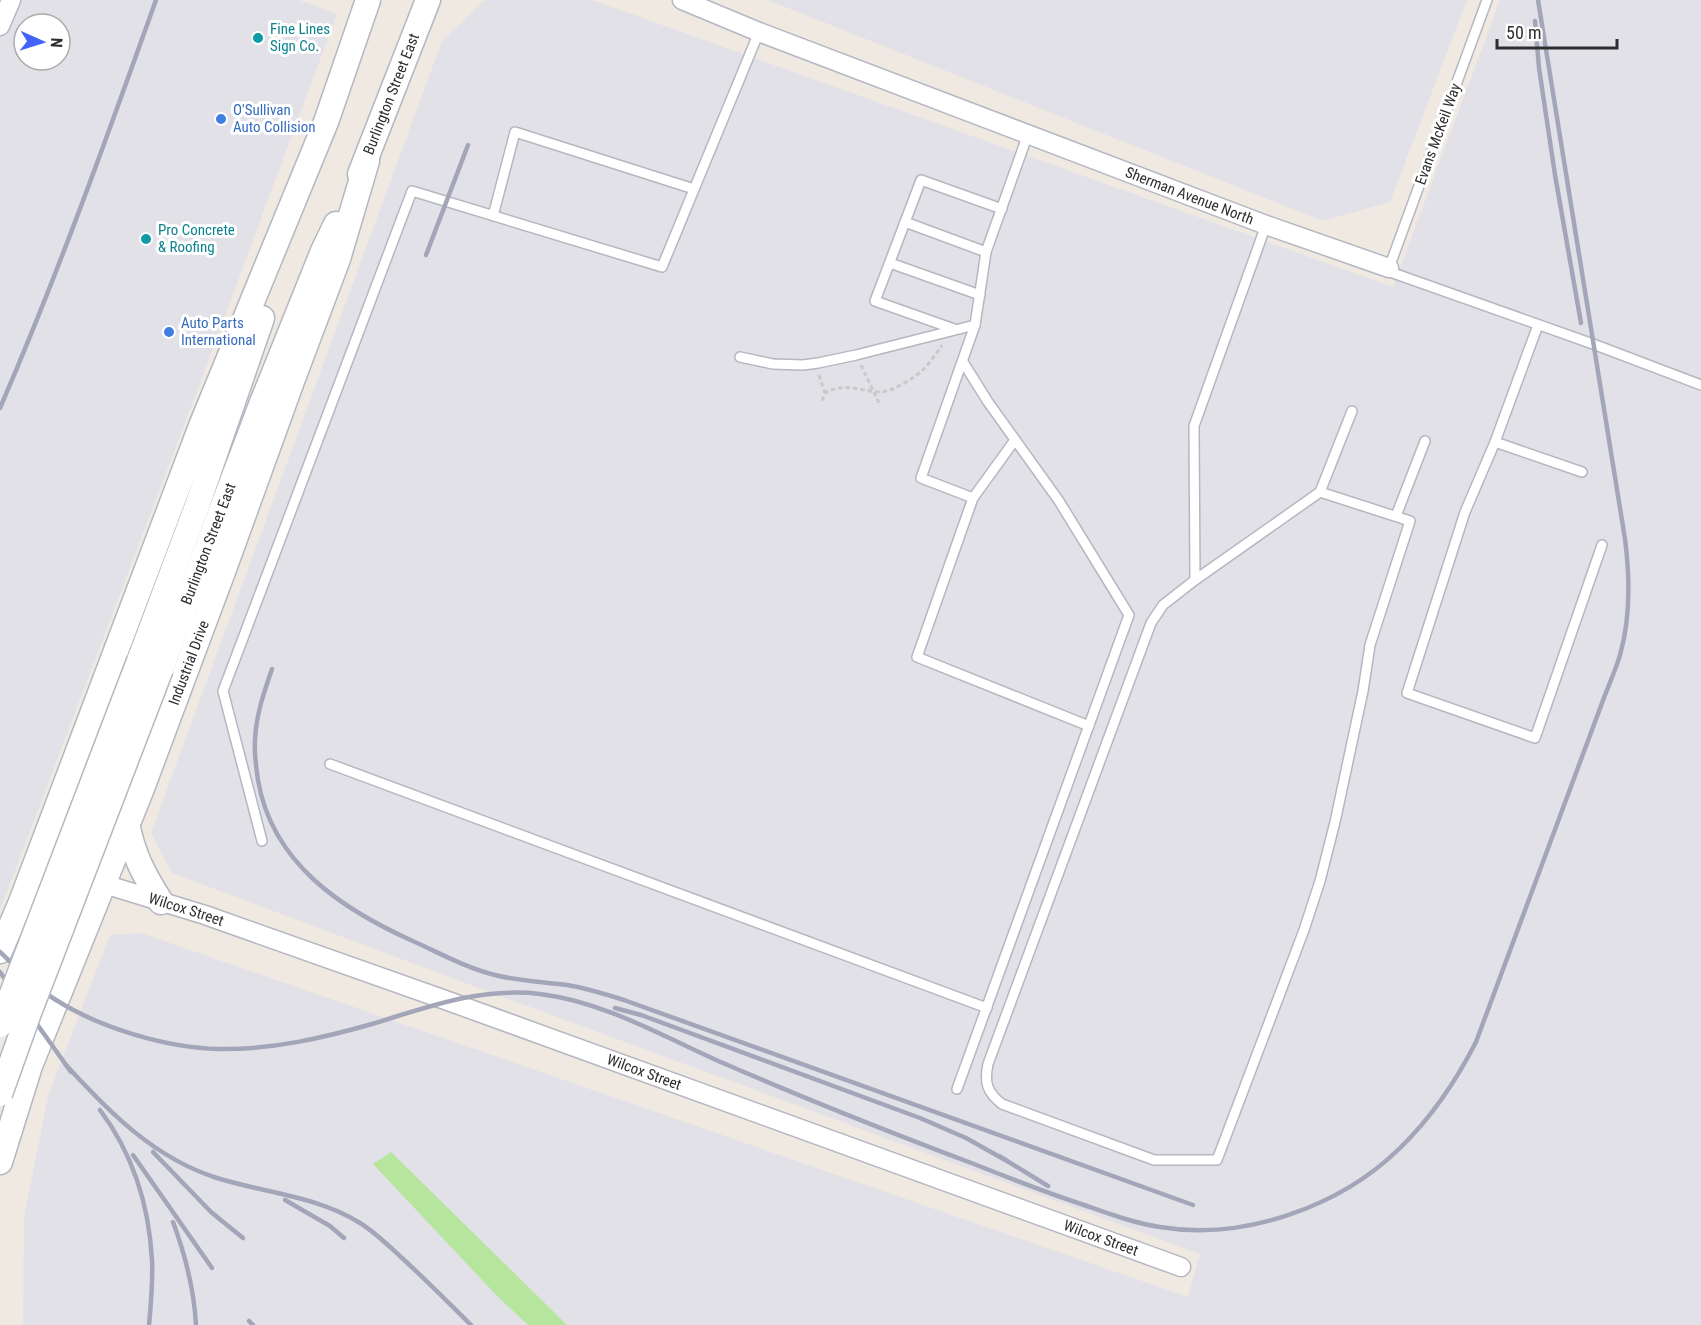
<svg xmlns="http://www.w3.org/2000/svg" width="1701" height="1325" font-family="'Roboto Condensed',sans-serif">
  <rect width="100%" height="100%" fill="#efe9e1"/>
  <!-- industrial -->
  <g fill="#e3e1e8" fill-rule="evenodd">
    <path d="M 0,0 L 299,0 L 337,14 L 197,391 L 0,910 ZM 24,24 L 60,24 L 60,60 L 24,60 Z"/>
    <path d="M 488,0 L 590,0 L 601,3 L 1393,287 L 1500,0 L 1701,0 L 1701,1325 L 23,1325 L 24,1217 L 48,1096 L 110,935 L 141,933 L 1188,1297 L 1200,1254 L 476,987 L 172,873 L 151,833 L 442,41 L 484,1 Z"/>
    <path d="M 768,0 L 1467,0 L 1390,202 L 1322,221 Z"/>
  </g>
  <!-- green -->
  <path fill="#b6e59e" d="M 391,1152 L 567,1325 L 528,1325 L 498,1297 L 373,1164 Z"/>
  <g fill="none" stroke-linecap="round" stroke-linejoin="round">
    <!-- lane casing -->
    <g stroke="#b4b7c1" stroke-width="12">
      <g id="lane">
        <path d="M 1487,0 L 1389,268 L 1393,273 L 1593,344 L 1701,385"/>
        <path d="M 1028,134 L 986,252 L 975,325 L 921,478 L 973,498 L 917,657 L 1089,726"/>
        <path d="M 493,216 L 515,132 L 694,189"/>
        <path d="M 905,222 L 986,252"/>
        <path d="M 890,263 L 980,295"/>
        <path d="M 1538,325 L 1495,442 L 1465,512 L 1407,693 L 1535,738 L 1602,545"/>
        <path d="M 954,329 L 875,301 L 921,180 L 1002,209"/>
        <path d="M 740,357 L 773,364 L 803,365 L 818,363 L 856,355 L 975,325"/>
        <path d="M 1495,442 L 1582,472"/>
        <path d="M 1320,492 L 1410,521 L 1370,645 L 1363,691 L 1335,822 L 1320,881 L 1304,930 L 1217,1160 L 1154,1160 L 1002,1104 C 987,1092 984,1083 988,1064 L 1151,623 L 1163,605 L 1195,580 L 1320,492 L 1352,411"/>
        <path d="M 973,498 L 1015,440"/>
        <path d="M 1396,516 L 1425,441"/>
        <path d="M 1195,580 L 1194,426 L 1266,225"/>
        <path d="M 330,764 L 987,1008"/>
        <path d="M 262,841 L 223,691 L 412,191 L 662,267 L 759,32"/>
        <path d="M 957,1089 L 1129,615 L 1059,501 L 988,402 L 963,362"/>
      </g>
    </g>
    <!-- street casing -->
    <g stroke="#b4b7c1" stroke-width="21">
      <g id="street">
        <path id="s1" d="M 682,0 L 759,32 L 1266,225 L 1389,268"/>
        <path d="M 0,26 L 11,0"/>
        <path id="s2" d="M 104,884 L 205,915 L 448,1001 L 1181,1267"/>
      </g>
    </g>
    <!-- secondary casing -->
    <g stroke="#b4b7c1" stroke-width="27">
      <g id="secondary">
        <path id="s3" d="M 360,174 L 428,0"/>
        <path d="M 139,661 L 197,506 L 262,318"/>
        <path id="s4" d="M 161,669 L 261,405 L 323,251 L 336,224"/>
        <path d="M 127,823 C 133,855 144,875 161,902"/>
        <path d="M 0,951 L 21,902 L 201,426 L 326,122 L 368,0"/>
        <path id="s5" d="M 0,1162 L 30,1066 L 141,791 L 224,569 L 291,384 L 338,259 L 367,161"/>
      </g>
    </g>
    <!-- path -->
    <g stroke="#c9c9c9" stroke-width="3" stroke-dasharray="4.5 3" stroke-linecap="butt">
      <path d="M 861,365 L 880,405"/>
      <path d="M 819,375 L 825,393"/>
      <path d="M 822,401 L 825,393 C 844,382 860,391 880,392 C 893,392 916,377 925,368 C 931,361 937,353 942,345"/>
    </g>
    <!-- lane -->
    <use href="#lane" stroke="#fff" stroke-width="9"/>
    <!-- street -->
    <use href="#street" stroke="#fff" stroke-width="18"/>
    <!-- secondary -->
    <use href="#secondary" stroke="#fff" stroke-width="24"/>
    <!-- rail -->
    <g stroke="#a3a6b8" stroke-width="4.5">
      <path d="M 1535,21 L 1539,68 L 1555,175 L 1581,323"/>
      <path d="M 426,255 L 468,145"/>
      <path d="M 0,408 C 58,274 107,137 156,0"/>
      <path d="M 272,669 C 264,692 256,715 255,740 C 254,753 256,767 258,780 C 272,864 343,910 415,942 C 441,954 467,968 495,975 C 518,981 543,982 567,985 C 586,988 605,994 624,1000 L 1193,1205"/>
      <path d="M 0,952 C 18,969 35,987 56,1000 C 100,1028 167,1048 219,1049 C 271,1050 323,1038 372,1024 C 428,1007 480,987 540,994 C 605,1002 664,1037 723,1063 C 806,1099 889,1132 974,1164 C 1009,1178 1045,1192 1081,1204 C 1107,1213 1133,1223 1160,1227 C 1243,1241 1340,1207 1400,1148 C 1432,1117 1456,1081 1476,1042 L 1605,695 C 1610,682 1616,669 1620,655 C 1631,617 1630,578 1625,539 L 1538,0"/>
      <path d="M 0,972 L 71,1072"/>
      <path d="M 615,1008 L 641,1015 L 920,1118 L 966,1138 L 1007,1161"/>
      <path d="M 66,1065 C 109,1112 154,1158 217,1178 C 265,1193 317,1196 360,1223 C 376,1233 389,1246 402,1258 C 426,1280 448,1302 471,1325"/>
      <path d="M 100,1110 C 133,1154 149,1206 152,1260 C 153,1282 151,1304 149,1325"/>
      <path d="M 153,1152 L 211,1212 L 243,1238"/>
      <path d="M 133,1155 L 212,1268"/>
      <path d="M 999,1156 L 1048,1186"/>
      <path d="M 285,1200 L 330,1226 L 344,1238"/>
      <path d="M 173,1222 C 186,1257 194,1288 196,1325"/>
      <path d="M 249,1321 L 253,1325"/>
    </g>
    <!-- secondary-bridge casing -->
    <g stroke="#b4b7c1" stroke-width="27" stroke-linecap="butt">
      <g id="secondary-bridge">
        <path d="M 0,1025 L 139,661"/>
        <path d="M 0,1094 L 29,1013 L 161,669"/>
      </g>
    </g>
    <!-- secondary-bridge -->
    <use href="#secondary-bridge" stroke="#fff" stroke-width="24"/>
  </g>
  <!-- markers -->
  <g fill="#0f9aa8" stroke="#fff" stroke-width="2">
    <circle cx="258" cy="38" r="6"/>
    <circle cx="146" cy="239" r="6"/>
  </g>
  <g fill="#3f7fe0" stroke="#fff" stroke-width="2">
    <circle cx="221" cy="119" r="6"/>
    <circle cx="169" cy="332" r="6"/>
  </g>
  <g text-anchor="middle" stroke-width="6" stroke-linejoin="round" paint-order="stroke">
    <!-- culture labels -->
    <g font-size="15" fill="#0d838f" stroke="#fff" text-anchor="start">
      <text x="270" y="34">Fine Lines<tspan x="270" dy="17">Sign Co.</tspan></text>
      <text x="158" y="235">Pro Concrete<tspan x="158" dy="17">&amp; Roofing</tspan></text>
    </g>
    <!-- street labels -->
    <g font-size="15" fill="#2e2e2e" stroke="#fff">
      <text dy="5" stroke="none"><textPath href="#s3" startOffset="86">Burlington Street East</textPath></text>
      <text transform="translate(1438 134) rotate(-70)" y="5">Evans McKeil Way</text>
      <text dy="5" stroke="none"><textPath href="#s1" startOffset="544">Sherman Avenue North</textPath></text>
      <text dy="5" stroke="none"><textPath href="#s4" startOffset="134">Burlington Street East</textPath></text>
      <text dy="5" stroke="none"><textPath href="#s5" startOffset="534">Industrial Drive</textPath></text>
      <text dy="5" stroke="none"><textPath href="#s2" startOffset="86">Wilcox Street</textPath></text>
      <text dy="5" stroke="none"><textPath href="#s2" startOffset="572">Wilcox Street</textPath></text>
      <text dy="5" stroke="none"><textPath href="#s2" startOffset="1058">Wilcox Street</textPath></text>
    </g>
    <!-- shop labels -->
    <g font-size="15" fill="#366cbe" stroke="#fff" text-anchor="start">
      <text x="233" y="115">O'Sullivan<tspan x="233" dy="17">Auto Collision</tspan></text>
      <text x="181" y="328">Auto Parts<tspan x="181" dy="17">International</tspan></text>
    </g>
  </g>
  <!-- north arrow -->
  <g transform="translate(42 42) rotate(93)"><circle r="28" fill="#ffffff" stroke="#ababab" stroke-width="1.5"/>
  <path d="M0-4.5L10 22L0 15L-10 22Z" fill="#4264fb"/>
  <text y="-9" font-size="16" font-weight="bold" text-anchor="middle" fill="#2e2e2e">N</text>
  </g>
  <!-- scale -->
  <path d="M1497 39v9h120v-9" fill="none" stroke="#2e2e2e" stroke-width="3"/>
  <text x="1506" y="39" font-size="18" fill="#2e2e2e" stroke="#ffffff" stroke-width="4.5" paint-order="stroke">50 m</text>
</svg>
